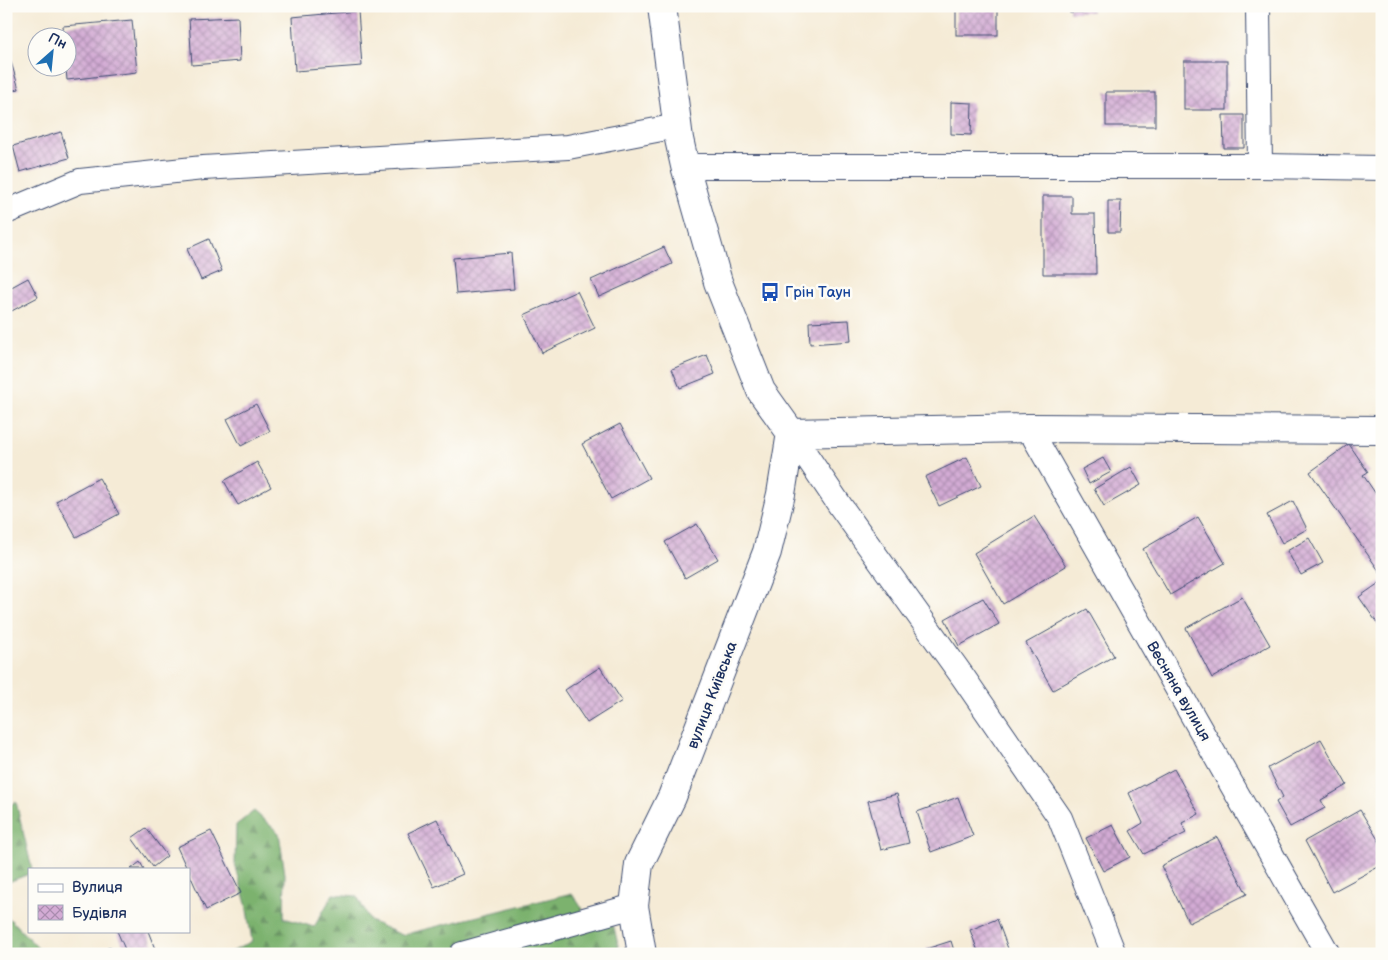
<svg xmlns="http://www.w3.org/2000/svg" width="1388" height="960" font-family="'Balsamiq Sans',sans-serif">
  <defs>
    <pattern id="forest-firs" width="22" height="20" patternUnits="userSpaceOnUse" patternTransform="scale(1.25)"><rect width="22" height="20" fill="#7cb26e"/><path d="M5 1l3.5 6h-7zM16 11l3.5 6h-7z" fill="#65915e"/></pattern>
    <pattern id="building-cross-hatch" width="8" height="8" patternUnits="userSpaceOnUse" patternTransform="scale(1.25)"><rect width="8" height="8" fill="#d3abd4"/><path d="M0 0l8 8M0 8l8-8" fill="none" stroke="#aa8caf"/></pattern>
  </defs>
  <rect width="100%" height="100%" fill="#fdfcf7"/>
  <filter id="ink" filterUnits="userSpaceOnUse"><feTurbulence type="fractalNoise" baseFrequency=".02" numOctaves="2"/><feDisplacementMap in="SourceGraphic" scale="10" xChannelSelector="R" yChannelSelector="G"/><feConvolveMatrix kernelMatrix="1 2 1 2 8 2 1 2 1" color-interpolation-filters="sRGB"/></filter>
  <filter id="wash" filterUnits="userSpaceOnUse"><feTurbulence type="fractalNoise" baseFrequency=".0096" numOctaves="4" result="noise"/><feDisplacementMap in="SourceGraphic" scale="20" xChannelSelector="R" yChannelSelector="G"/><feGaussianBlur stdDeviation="1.12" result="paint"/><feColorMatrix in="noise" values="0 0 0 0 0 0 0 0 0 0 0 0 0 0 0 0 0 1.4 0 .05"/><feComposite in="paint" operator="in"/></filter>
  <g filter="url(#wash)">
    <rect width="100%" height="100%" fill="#f5ebd6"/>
    <!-- forest -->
    <g fill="url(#forest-firs)" stroke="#4c7066">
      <path d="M 16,802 L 32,869 L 29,869 L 29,874 L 6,883 L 6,807 Z"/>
      <path d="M 254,811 L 279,833 L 285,874 L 284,918 L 314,927 L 333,894 L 357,896 L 370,921 L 402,935 L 572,893 L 585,913 L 614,927 L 620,954 L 228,954 L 252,941 L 246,904 L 235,864 L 236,825 Z"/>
      <path d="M 6,915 L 38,948 L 39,954 L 6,954 Z"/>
    </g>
    <g id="blocks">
      <!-- building -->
      <g fill="url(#building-cross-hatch)">
        <rect x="956" y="6" width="42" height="29"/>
        <rect x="1069" y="6" width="23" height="6"/>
        <path d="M 358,11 L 362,66 L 295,71 L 292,17 Z"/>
        <path d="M 238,17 L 240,61 L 192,65 L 189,19 Z"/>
        <path d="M 132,20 L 137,72 L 67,80 L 66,68 L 68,68 L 68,38 L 64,38 L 63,26 Z"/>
        <path d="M 6,45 L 19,89 L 6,92 Z"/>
        <rect x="1184" y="61" width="43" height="49"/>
        <rect x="1106" y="92" width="49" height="34"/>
        <path d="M 951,102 L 972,103 L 971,135 L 951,134 Z"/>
        <path d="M 1223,115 L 1244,115 L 1244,148 L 1224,148 Z"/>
        <path d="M 61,132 L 69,158 L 20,172 L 13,146 Z"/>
        <path d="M 1043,196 L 1072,196 L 1072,214 L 1095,214 L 1096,274 L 1043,274 Z"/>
        <path d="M 1108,201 L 1121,201 L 1120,232 L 1108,232 Z"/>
        <path d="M 209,239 L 222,271 L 201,280 L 187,249 Z"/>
        <path d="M 664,247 L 672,264 L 599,297 L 591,280 Z"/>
        <path d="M 511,253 L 514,289 L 456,294 L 453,258 Z"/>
        <rect x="1379" y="276" width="3" height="69"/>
        <path d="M 28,278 L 38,297 L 6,314 L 6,290 Z"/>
        <path d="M 577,291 L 595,328 L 542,353 L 524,315 Z"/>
        <path d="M 849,320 L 851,341 L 810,344 L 809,322 Z"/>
        <path d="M 707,355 L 715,374 L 680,388 L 672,369 Z"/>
        <path d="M 256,404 L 270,431 L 241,446 L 227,419 Z"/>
        <path d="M 620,424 L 649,478 L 611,499 L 582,444 Z"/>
        <path d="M 1349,444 L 1368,472 L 1363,475 L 1382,503 L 1382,575 L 1310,472 Z"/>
        <path d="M 967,457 L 981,486 L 939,506 L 925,477 Z"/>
        <path d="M 1103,458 L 1111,472 L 1089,484 L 1082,469 Z"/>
        <path d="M 257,462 L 271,487 L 238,505 L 224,481 Z"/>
        <path d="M 1131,467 L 1141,485 L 1104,506 L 1094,489 Z"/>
        <path d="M 99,478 L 119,514 L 76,537 L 56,501 Z"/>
        <path d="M 1293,501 L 1307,529 L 1282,543 L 1267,515 Z"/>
        <path d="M 1034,516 L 1066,566 L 1003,604 L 974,553 Z"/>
        <path d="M 1198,517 L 1225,563 L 1170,595 L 1143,549 Z"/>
        <path d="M 697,524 L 718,559 L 685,578 L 665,542 Z"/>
        <path d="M 1309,538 L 1323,563 L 1301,575 L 1287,551 Z"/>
        <path d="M 1382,581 L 1382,630 L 1359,597 Z"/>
        <path d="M 1242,597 L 1270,645 L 1212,678 L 1186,628 Z"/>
        <path d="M 983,598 L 999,624 L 959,646 L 945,619 Z"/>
        <path d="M 1087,609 L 1114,656 L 1053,690 L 1026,643 Z"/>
        <path d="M 600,667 L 622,701 L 587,723 L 565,690 Z"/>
        <path d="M 1321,739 L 1347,785 L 1321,800 L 1325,808 L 1290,827 L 1276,802 L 1283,797 L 1268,768 Z"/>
        <path d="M 1174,769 L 1199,814 L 1182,823 L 1186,833 L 1144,854 L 1130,831 L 1143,823 L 1129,793 Z"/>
        <path d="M 897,794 L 909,843 L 881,850 L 868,801 Z"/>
        <path d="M 958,797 L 973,836 L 931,852 L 917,812 Z"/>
        <path d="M 1360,810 L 1382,846 L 1382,865 L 1332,892 L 1305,841 Z"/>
        <path d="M 437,819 L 463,874 L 434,887 L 408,833 Z"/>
        <path d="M 1113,825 L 1130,857 L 1103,871 L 1086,838 Z"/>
        <path d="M 146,828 L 167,856 L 153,867 L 132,838 Z"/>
        <path d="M 211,831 L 241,893 L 206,910 L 189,873 L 189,869 L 187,869 L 177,847 Z"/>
        <path d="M 1217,837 L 1247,894 L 1189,923 L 1161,866 Z"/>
        <path d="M 140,862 L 144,869 L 131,869 Z"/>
        <path d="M 997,919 L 1010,954 L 979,954 L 970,930 Z"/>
        <path d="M 117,931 L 148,931 L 157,954 L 127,954 Z"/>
        <path d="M 951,941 L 955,954 L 928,954 L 926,949 Z"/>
        <path d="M 110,947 L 112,954 L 94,954 Z"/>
      </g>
    </g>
  </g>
  <g filter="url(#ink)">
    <use href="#blocks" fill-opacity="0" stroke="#3c4b70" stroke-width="1"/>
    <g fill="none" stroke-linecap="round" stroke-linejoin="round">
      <!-- minor casing -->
      <g stroke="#3c4b70" stroke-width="26">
        <g id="minor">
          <path d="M 1258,6 L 1260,166"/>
          <path d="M 685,166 L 1260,166 L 1382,168"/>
          <path d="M 6,212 L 80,181 L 203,168 L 568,147 L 677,126"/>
          <path d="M 1029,428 L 1328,954"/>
          <path d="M 791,433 L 841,507 L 963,677 L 1060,818 L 1114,954"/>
          <path d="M 462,954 L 634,906"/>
        </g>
      </g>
      <!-- tertiary casing -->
      <g stroke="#3c4b70" stroke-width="30">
        <g id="tertiary">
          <path d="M 662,6 L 679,139 L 685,166 L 718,282 L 761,391 L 791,433"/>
          <path d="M 791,433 L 1029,428 L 1382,430"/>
          <path d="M 642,954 L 634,906 L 639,864 L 672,797 L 767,552 L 781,494 L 791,433"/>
        </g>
      </g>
      <!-- minor -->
      <use href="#minor" stroke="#fff" stroke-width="24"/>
      <!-- tertiary -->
      <use href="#tertiary" stroke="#fff" stroke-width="28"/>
    </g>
  </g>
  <!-- icons -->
  <defs>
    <g id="bus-bare" transform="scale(1.5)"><path d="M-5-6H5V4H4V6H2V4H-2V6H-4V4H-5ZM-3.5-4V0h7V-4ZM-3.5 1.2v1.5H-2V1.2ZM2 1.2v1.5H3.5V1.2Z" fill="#1a4fb4" stroke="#fdfcf7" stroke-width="2.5" paint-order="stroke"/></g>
  </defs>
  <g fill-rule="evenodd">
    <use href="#bus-bare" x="770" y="292"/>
  </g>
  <g text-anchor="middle" stroke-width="5" stroke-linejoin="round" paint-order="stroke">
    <!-- transit labels -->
    <g font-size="15" fill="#164399" stroke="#fdfcf7" text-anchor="start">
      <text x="785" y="297">Грін Таун</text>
    </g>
    <!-- street labels -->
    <g font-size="15" fill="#1b2f5e" stroke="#fdfcf7">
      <text transform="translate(1179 691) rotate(60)" y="5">Весняна вулиця</text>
      <text transform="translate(712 695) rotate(-69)" y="5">вулиця Київська</text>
    </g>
  </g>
  <!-- margin -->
  <rect width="1388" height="960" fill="none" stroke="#fdfcf7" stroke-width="25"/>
  <!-- legend -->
  <rect x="28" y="868" width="162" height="65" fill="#fdfcf7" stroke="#a3aaba"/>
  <rect x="38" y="884" width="25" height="8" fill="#ffffff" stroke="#a3aaba"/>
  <text x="72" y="892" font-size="15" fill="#1b2f5e">Вулиця</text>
  <rect x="38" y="905" width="25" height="15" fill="url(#building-cross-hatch)" stroke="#a3aaba"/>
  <text x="72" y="918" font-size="15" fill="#1b2f5e">Будівля</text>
  <!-- north arrow -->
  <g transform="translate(52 52) rotate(27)"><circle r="24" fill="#fdfcf7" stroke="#a3aaba"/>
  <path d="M0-4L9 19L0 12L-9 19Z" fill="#1f6fb2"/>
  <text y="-8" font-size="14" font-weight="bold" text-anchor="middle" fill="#1b2f5e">Пн</text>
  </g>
</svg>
